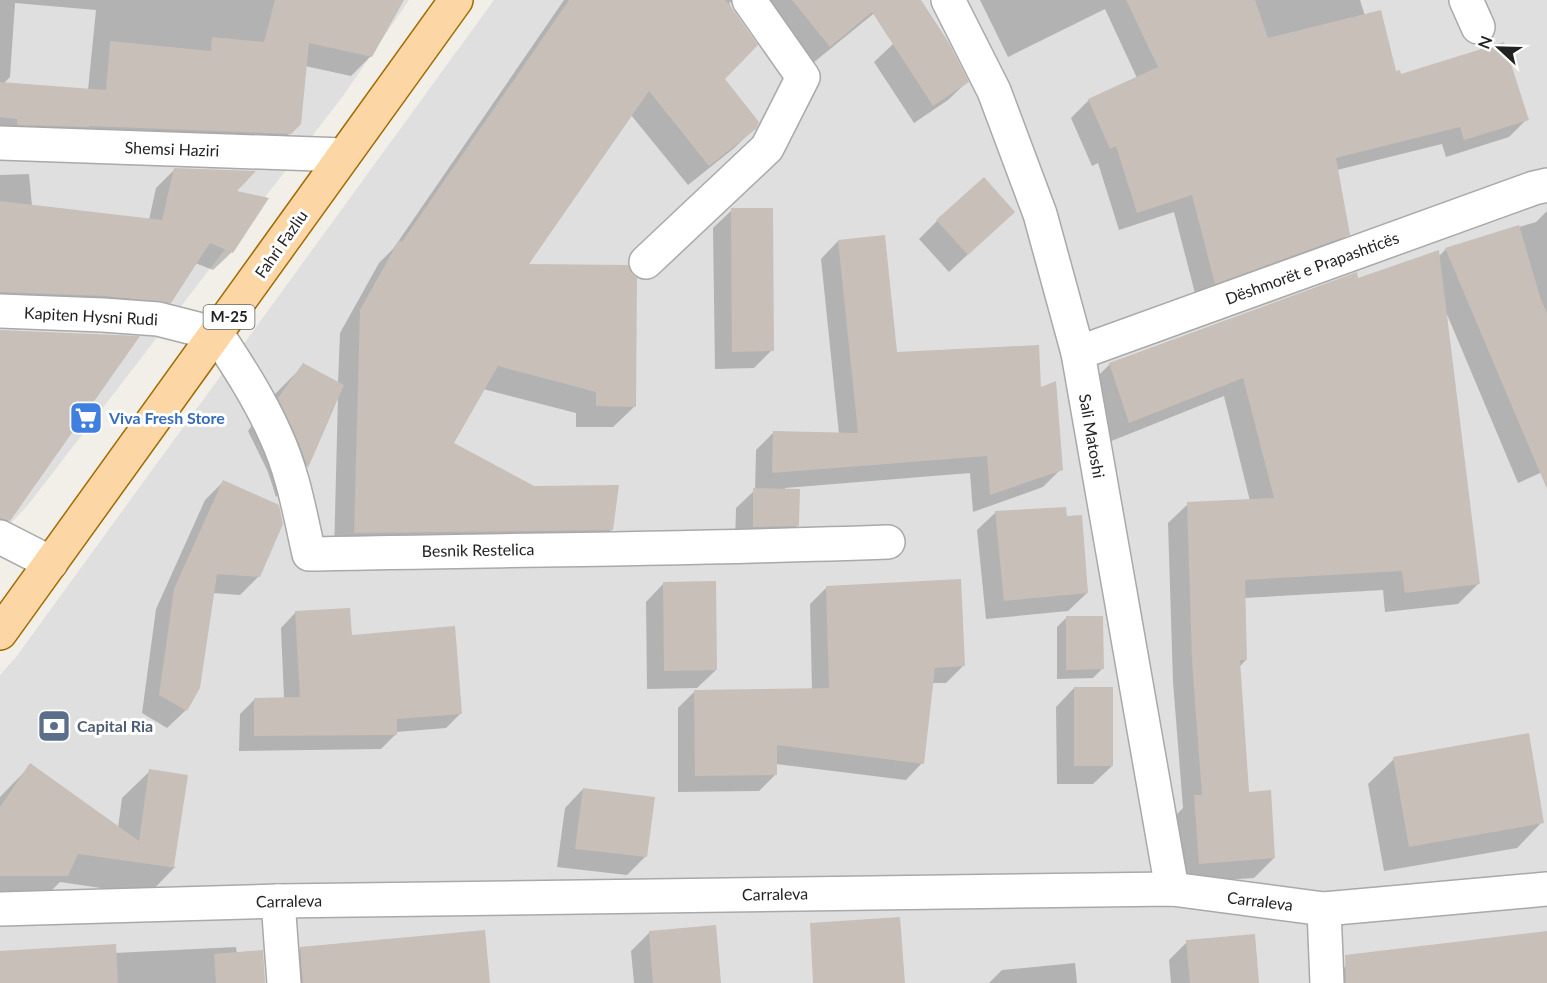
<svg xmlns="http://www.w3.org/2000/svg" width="1547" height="983" font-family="Lato,sans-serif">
  <rect width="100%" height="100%" fill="#f2efe9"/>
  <!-- residential -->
  <g fill="#e0dfdf">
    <path d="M 0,0 L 409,0 L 343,96 L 28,505 L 0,535 Z"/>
    <path d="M 494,0 L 1547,0 L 1547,983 L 0,983 L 0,675 L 16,657 Z"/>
  </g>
  <!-- shadow -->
  <g fill="#0003" fill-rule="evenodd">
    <path d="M 0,0 L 402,0 L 371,56 L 351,76 L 305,66 L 300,123 L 269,154 L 0,144 ZM 15,3 L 96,10 L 88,90 L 4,83 L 10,77 Z"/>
    <path d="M 564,0 L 887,0 L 872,15 L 808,67 L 736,4 L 729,2 L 732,11 L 723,78 L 755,128 L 733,149 L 688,185 L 631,115 L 526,266 L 634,407 L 613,427 L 576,427 L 576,413 L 483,389 L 452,444 L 612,529 L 591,550 L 334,554 L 338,395 L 306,467 L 276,497 L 268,472 L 248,431 L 273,396 L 304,365 L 338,383 L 340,333 L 379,263 L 393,249 Z"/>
    <path d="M 980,0 L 1360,0 L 1365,16 L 1395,73 L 1527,119 L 1509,137 L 1446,157 L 1442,144 L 1337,170 L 1348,234 L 1330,252 L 1197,301 L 1174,212 L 1119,230 L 1098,163 L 1092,166 L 1071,118 L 1089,100 L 1137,78 L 1105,9 L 1008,57 Z"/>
    <path d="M 893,44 L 967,82 L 948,100 L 914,123 L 874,62 Z"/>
    <path d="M 175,169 L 232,252 L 213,270 L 195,263 L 169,302 L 151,321 L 0,311 L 0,175 L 29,174 L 32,206 L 149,220 L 156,188 Z"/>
    <path d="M 732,210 L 772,350 L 754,368 L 715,369 L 713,228 Z"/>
    <path d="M 1547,211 L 1547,470 L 1518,483 L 1446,312 L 1478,584 L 1458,604 L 1385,612 L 1383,590 L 1244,598 L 1246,660 L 1239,667 L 1248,793 L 1274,858 L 1254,878 L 1179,883 L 1174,817 L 1183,808 L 1173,682 L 1168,523 L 1188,504 L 1250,501 L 1224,396 L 1109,442 L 1090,384 L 1110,364 L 1357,280 L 1439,256 L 1446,249 L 1536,222 Z"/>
    <path d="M 937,221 L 994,230 L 949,272 L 919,239 Z"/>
    <path d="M 838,241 L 896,354 L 1039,389 L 1061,469 L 1043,487 L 973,512 L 970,473 L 785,488 L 798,525 L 779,544 L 735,545 L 736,508 L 755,490 L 756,450 L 774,432 L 839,434 L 821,259 Z"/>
    <path d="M 0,331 L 9,520 L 0,529 Z"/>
    <path d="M 223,482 L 259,576 L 240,595 L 213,593 L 186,710 L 167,728 L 142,713 L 156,609 L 205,500 Z"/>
    <path d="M 996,512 L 1087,593 L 1068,611 L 986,619 L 977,530 Z"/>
    <path d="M 664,583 L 716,670 L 697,688 L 647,689 L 646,602 Z"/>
    <path d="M 827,587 L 963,666 L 946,683 L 932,683 L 922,763 L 906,780 L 776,764 L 776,774 L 759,791 L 678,792 L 678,708 L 695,691 L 812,690 L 810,604 Z"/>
    <path d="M 296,612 L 461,713 L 446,728 L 396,732 L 396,734 L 381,749 L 239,751 L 240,714 L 255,699 L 284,699 L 281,628 Z"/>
    <path d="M 1066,618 L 1102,669 L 1093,678 L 1057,679 L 1057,627 Z"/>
    <path d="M 1074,688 L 1112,766 L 1093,784 L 1057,784 L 1056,707 Z"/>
    <path d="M 1394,759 L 1542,822 L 1517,848 L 1384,871 L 1368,784 Z"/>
    <path d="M 31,765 L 118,828 L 122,798 L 150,771 L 174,868 L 148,895 L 60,882 L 39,903 L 0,903 L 0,797 Z"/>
    <path d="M 583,789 L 645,857 L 627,875 L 557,867 L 565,808 Z"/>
    <path d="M 650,932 L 720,983 L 634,983 L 631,951 Z"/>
    <path d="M 1547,933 L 1547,983 L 1339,983 L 1338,974 L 1356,956 Z"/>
    <path d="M 1187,942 L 1257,983 L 1171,983 L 1169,960 Z"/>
    <path d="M 236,947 L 237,954 L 264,983 L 0,983 L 0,956 L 115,953 Z"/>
    <path d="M 301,948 L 488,983 L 277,983 L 277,972 Z"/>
    <path d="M 1075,963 L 1077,983 L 989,983 L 1002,970 Z"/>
  </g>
  <!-- building -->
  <g fill="#c7bfb8">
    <path d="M 275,0 L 404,0 L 372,57 L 309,43 L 301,124 L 291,134 L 89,126 L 89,127 L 17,125 L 17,119 L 0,117 L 0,82 L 106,90 L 110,41 L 211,51 L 212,37 L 264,42 Z"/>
    <path d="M 569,0 L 725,0 L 732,8 L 758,45 L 725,79 L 759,122 L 756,129 L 709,166 L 649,91 L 529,264 L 628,265 L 632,274 L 637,278 L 636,407 L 596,406 L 596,392 L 498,366 L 454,443 L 534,486 L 619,485 L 613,530 L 354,533 L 360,310 L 399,240 L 402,242 Z"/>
    <path d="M 792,0 L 921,0 L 949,43 L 969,82 L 933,106 L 872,12 L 830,47 Z"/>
    <path d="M 1126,0 L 1255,0 L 1268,38 L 1381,10 L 1396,71 L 1400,70 L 1401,74 L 1504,42 L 1529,120 L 1464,140 L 1460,127 L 1336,158 L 1350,235 L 1215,284 L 1192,195 L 1137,213 L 1116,146 L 1110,149 L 1088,99 L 1158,67 Z"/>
    <path d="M 174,168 L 256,171 L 237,191 L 269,198 L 233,253 L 210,243 L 171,303 L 104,296 L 0,292 L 0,201 L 162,220 Z"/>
    <path d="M 984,177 L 1015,212 L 968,255 L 936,220 Z"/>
    <path d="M 731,208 L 773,208 L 774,351 L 732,352 Z"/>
    <path d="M 1519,225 L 1541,300 L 1547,313 L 1547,489 L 1445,248 Z"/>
    <path d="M 885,235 L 897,352 L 1039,345 L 1041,387 L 1056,381 L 1063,470 L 990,495 L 987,456 L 772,473 L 773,431 L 858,433 L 838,240 Z"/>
    <path d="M 1439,250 L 1480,584 L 1405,593 L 1402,571 L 1245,580 L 1247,660 L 1240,660 L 1249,792 L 1271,790 L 1275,858 L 1199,864 L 1194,795 L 1202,795 L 1192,661 L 1187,502 L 1274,498 L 1243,378 L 1129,423 L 1109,363 L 1357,272 L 1358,278 Z"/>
    <path d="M 0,330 L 140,336 L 10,521 L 0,518 Z"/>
    <path d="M 303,363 L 344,385 L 308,468 L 298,441 L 278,398 Z"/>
    <path d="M 223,480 L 279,505 L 283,524 L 260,577 L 217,574 L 200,688 L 187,711 L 159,695 L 174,589 Z"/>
    <path d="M 753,488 L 800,489 L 799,526 L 753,527 Z"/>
    <path d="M 1066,507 L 1067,516 L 1082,515 L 1088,593 L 1004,601 L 995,511 Z"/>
    <path d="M 961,579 L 965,666 L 935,668 L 924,764 L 777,745 L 777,775 L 695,776 L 694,690 L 829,688 L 826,586 Z"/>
    <path d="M 716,581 L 717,670 L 664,671 L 663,582 Z"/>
    <path d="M 350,608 L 352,635 L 455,626 L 462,714 L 397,719 L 397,735 L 254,736 L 254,698 L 300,697 L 295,611 Z"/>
    <path d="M 1066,616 L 1103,616 L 1104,669 L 1066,670 Z"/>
    <rect x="1074" y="687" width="39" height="79"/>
    <path d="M 1529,733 L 1544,823 L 1409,847 L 1393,757 Z"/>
    <path d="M 30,763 L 139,841 L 149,769 L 188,775 L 174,866 L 177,868 L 78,854 L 68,876 L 0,876 L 0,807 Z"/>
    <path d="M 583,788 L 655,797 L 647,857 L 575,849 Z"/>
    <path d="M 900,917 L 905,983 L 813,983 L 810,923 Z"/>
    <path d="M 716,925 L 721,983 L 653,983 L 649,931 Z"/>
    <path d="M 485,930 L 490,983 L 303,983 L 300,947 Z"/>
    <path d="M 1547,931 L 1547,983 L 1346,983 L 1345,955 Z"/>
    <path d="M 1255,934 L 1259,983 L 1190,983 L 1186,940 Z"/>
    <path d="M 116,944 L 118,983 L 0,983 L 0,951 Z"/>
    <path d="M 263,950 L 265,983 L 216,983 L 214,954 Z"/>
  </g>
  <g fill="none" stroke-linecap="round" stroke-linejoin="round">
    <!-- minor casing -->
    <g stroke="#a9a9a9" stroke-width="36">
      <g id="minor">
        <path d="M 948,0 L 994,91 L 1040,214 L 1078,353 L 1172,889"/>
        <path d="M 1466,0 L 1478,27"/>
        <path d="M 0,143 L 344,155"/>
        <path d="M 646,262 L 767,148 L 803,77 L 749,0"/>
        <path d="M 0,311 L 103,315 L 158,319 L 217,334 C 238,366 259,398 275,434 C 293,472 300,514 309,554 C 502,550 695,549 888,542"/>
        <path d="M 1078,353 L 1534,188 L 1547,185"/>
        <path d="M 0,537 L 51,563"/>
        <path d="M 278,901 L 284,983"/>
        <path d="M 0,909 L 278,901 L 1172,889 L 1324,909 L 1547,889"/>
        <path d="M 1324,909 L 1327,983"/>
      </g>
    </g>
    <!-- major casing -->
    <g stroke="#a06b00" stroke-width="36">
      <path id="major" d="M 0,633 L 456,0"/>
    </g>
    <!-- minor -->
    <use href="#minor" stroke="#fff" stroke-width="33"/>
    <!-- major -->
    <use href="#major" stroke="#fcd6a4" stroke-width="33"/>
  </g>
  <!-- icons -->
  <defs>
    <g id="supermarket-square" transform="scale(1.725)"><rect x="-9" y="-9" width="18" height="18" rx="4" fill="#3f7fe0" stroke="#fff"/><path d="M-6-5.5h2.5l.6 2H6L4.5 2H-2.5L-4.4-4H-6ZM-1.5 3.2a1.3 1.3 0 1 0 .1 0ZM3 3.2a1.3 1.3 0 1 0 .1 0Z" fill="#fff"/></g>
    <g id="bank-square" transform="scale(1.725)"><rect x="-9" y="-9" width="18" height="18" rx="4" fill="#5c6f8a" stroke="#fff"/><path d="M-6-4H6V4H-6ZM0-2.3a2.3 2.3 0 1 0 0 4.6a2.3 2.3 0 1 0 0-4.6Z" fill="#fff"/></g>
  </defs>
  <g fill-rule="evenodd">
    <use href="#supermarket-square" x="86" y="418"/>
    <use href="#bank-square" x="54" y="726"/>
  </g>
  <g text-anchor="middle" stroke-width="6" stroke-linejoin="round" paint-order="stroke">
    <!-- shield labels -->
    <rect fill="#fff" stroke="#646464" stroke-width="1.5" x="203.5" y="305" width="51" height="24" rx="4.5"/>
    <g font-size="15" font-weight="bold" fill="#222">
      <text x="229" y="322">M-25</text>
    </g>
    <!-- street labels -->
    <g font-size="16" fill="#222" stroke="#fff">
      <text transform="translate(172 149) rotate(2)" y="6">Shemsi Haziri</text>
      <text transform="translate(281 244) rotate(-55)" y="6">Fahri Fazliu</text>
      <text transform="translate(1312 268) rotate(-20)" y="6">Dëshmorët e Prapashticës</text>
      <text transform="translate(91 316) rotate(3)" y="6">Kapiten Hysni Rudi</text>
      <text transform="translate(1092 436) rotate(80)" y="6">Sali Matoshi</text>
      <text transform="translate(478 550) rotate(-1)" y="6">Besnik Restelica</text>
      <text transform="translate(775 894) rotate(-1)" y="6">Carraleva</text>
      <text transform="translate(289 901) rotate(-1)" y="6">Carraleva</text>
      <text transform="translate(1260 901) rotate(7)" y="6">Carraleva</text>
    </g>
    <!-- shop labels -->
    <g font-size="16" font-weight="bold" fill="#366cbe" stroke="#fff" text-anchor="start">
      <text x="109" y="424">Viva Fresh Store</text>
    </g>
    <!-- service labels -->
    <g font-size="16" font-weight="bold" fill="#4e5e75" stroke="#fff" text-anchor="start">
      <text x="77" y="732">Capital Ria</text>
    </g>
  </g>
  <!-- north arrow -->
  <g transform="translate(1499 48) rotate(292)" stroke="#ffffff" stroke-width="4.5" paint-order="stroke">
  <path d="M0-4.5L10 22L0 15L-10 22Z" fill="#222222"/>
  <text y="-9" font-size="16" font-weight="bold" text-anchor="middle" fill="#222222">N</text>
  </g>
</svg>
